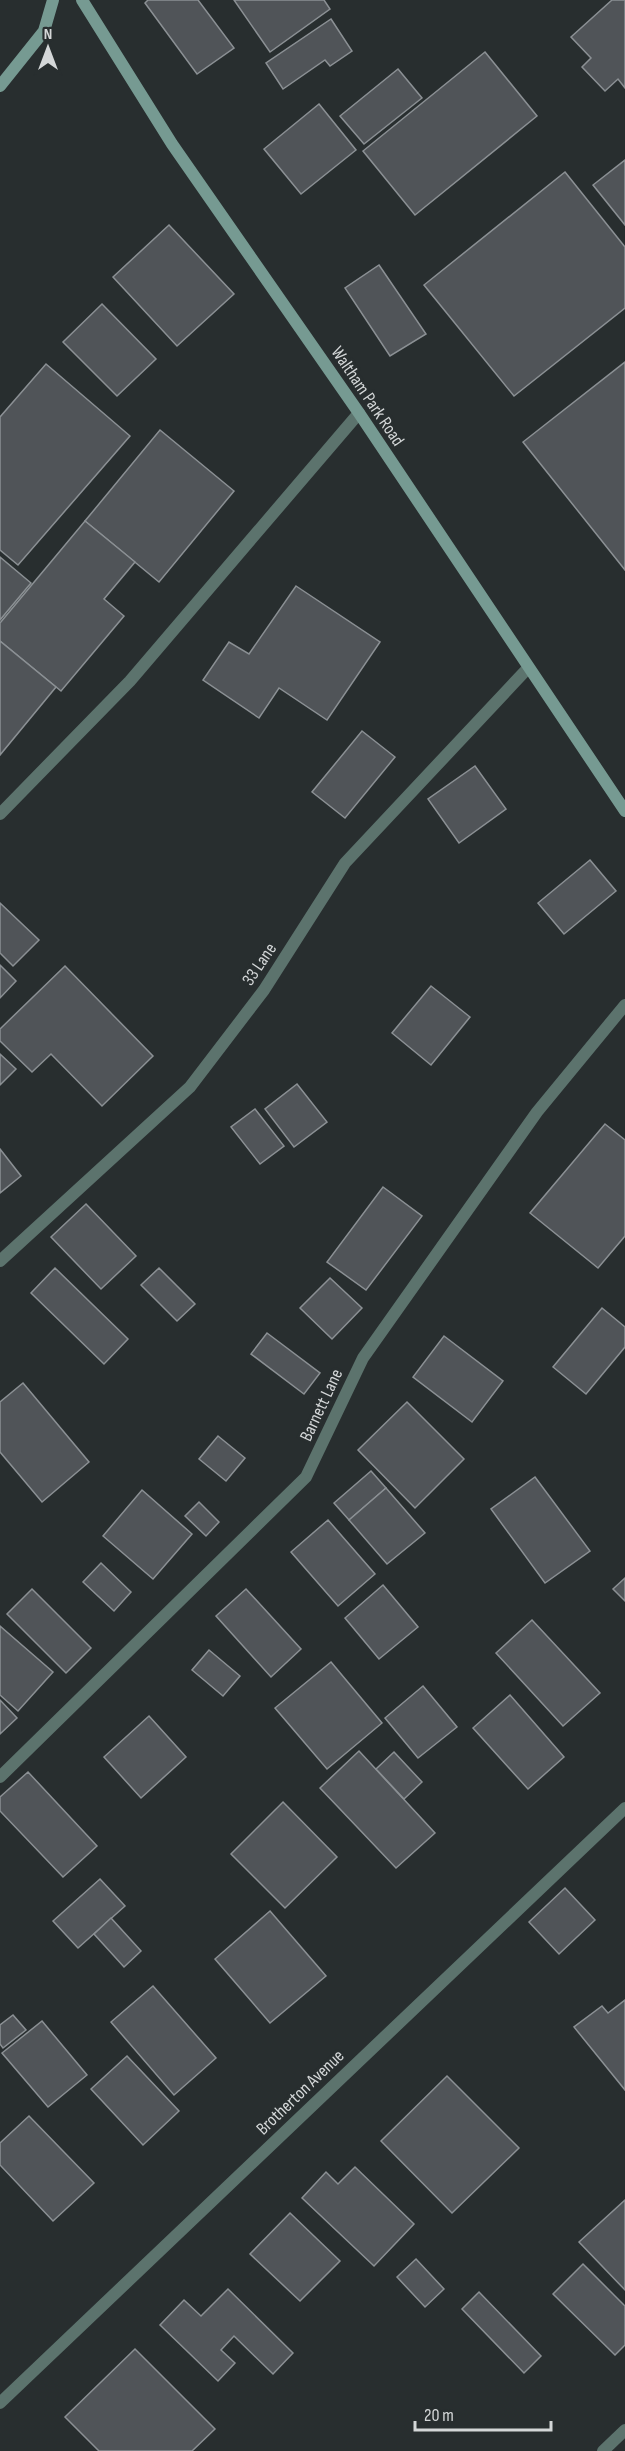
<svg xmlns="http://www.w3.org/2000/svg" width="625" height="2451" font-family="'Sofia Sans Condensed',sans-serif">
  <rect width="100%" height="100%" fill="#282e2f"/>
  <!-- building -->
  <g fill="#505458" stroke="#8b9094" stroke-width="1.5">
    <path d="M 148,0 L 198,0 L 234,48 L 197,74 L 145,3 Z"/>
    <path d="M 234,0 L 324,0 L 330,9 L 270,52 Z"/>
    <path d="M 612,0 L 625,0 L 625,88 L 618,79 L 605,91 L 582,67 L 591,58 L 571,37 Z"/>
    <path d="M 331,19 L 352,51 L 330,66 L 325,60 L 283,89 L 266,63 Z"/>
    <path d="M 485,52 L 537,116 L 415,215 L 363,151 Z"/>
    <path d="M 398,69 L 422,98 L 364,144 L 340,116 Z"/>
    <path d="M 319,104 L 356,150 L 301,194 L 264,149 Z"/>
    <path d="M 625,160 L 625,225 L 593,185 Z"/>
    <path d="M 565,172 L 625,247 L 625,308 L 514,396 L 424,285 Z"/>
    <path d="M 169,225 L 234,294 L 177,346 L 113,277 Z"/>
    <path d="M 379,265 L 426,334 L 390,356 L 345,288 Z"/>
    <path d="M 102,304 L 156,359 L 117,396 L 63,342 Z"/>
    <path d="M 625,362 L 625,570 L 523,442 Z"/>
    <path d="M 46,364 L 130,436 L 18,565 L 0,550 L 0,417 Z"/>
    <path d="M 160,430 L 234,491 L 159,582 L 85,521 Z"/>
    <path d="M 85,521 L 135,562 L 104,599 L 124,616 L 61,691 L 0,641 L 0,623 Z"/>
    <path d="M 0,557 L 31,583 L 0,620 Z"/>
    <path d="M 296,586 L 380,642 L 327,720 L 279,688 L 259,718 L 203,680 L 229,642 L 249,654 Z"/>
    <path d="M 0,641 L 56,687 L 0,755 Z"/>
    <path d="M 362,731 L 395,757 L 345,818 L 312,792 Z"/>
    <path d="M 475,766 L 506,809 L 459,843 L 428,799 Z"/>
    <path d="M 590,860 L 616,891 L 564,934 L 538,903 Z"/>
    <path d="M 0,903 L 39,940 L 13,966 L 0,953 Z"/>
    <path d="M 0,965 L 16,981 L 0,998 Z"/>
    <path d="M 65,966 L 153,1056 L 102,1106 L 51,1054 L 32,1072 L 0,1041 L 0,1029 Z"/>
    <path d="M 431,986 L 470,1017 L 431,1065 L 392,1033 Z"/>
    <path d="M 0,1054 L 16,1069 L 0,1085 Z"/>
    <path d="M 297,1084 L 327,1122 L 294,1147 L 265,1109 Z"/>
    <path d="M 255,1109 L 284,1146 L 260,1164 L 231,1127 Z"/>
    <path d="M 605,1124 L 625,1140 L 625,1236 L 598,1268 L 530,1213 Z"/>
    <path d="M 0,1149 L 21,1176 L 0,1193 Z"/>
    <path d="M 383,1187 L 422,1216 L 366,1290 L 327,1262 Z"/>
    <path d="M 86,1204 L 136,1256 L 101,1289 L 51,1237 Z"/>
    <path d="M 55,1268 L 128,1339 L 104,1364 L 31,1293 Z"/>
    <path d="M 159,1268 L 195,1304 L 177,1321 L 141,1285 Z"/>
    <path d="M 330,1278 L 362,1308 L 332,1339 L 300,1308 Z"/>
    <path d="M 602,1308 L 625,1327 L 625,1347 L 586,1394 L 553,1367 Z"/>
    <path d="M 267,1333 L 320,1373 L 304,1394 L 251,1354 Z"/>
    <path d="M 444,1336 L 503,1381 L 472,1422 L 413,1377 Z"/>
    <path d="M 23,1383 L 89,1462 L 42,1502 L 0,1452 L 0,1402 Z"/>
    <path d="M 407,1402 L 464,1459 L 415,1508 L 358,1450 Z"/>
    <path d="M 218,1436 L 245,1458 L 226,1481 L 199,1459 Z"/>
    <path d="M 371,1471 L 386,1488 L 349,1520 L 334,1503 Z"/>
    <path d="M 535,1477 L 590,1551 L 545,1583 L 491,1509 Z"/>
    <path d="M 386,1488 L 425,1533 L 387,1564 L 349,1520 Z"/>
    <path d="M 142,1490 L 192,1534 L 153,1579 L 103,1536 Z"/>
    <path d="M 199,1502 L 219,1522 L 206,1536 L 185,1516 Z"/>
    <path d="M 328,1520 L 375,1574 L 338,1606 L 291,1552 Z"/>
    <path d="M 101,1563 L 131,1592 L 114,1611 L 83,1582 Z"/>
    <path d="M 625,1578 L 625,1601 L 613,1589 Z"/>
    <path d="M 383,1585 L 418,1627 L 379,1659 L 345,1618 Z"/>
    <path d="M 32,1589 L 91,1648 L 66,1673 L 7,1614 Z"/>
    <path d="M 246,1589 L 301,1649 L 271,1677 L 216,1616 Z"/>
    <path d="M 532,1620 L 600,1693 L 563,1726 L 496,1653 Z"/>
    <path d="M 0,1626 L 53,1672 L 18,1711 L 0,1695 Z"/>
    <path d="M 209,1650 L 240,1676 L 223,1696 L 192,1670 Z"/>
    <path d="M 331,1662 L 382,1723 L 327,1769 L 275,1708 Z"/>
    <path d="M 423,1686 L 457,1727 L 418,1758 L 385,1718 Z"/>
    <path d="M 510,1695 L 564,1757 L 528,1789 L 473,1728 Z"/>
    <path d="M 0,1700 L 17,1718 L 0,1734 Z"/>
    <path d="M 149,1716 L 186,1757 L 141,1798 L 104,1757 Z"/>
    <path d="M 359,1751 L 435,1833 L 396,1868 L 320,1788 Z"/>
    <path d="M 394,1752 L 422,1782 L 404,1799 L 376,1769 Z"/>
    <path d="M 28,1772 L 97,1846 L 63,1877 L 0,1811 L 0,1797 Z"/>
    <path d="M 283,1802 L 337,1857 L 285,1908 L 231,1854 Z"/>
    <path d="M 100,1879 L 125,1906 L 78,1948 L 53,1921 Z"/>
    <path d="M 565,1888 L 595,1920 L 559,1954 L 529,1922 Z"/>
    <path d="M 270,1911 L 326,1976 L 270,2023 L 215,1959 Z"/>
    <path d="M 111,1918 L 141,1951 L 124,1967 L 94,1934 Z"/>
    <path d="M 153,1986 L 216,2058 L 174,2095 L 111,2022 Z"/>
    <path d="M 625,2000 L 625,2090 L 574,2027 L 602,2006 L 608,2013 Z"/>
    <path d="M 13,2015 L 26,2030 L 3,2048 L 0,2044 L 0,2025 Z"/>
    <path d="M 42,2021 L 87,2075 L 48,2107 L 2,2053 Z"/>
    <path d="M 127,2056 L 179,2111 L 143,2145 L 91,2089 Z"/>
    <path d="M 447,2076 L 519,2148 L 452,2213 L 381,2141 Z"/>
    <path d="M 29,2116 L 94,2183 L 53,2221 L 0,2165 L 0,2143 Z"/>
    <path d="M 355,2167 L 414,2224 L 374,2266 L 302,2198 L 326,2172 L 338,2184 Z"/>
    <path d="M 625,2200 L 625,2290 L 579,2242 Z"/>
    <path d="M 290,2213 L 340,2261 L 300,2301 L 250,2254 Z"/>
    <path d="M 416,2259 L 444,2289 L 425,2307 L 397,2277 Z"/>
    <path d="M 583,2264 L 625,2306 L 625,2345 L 615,2355 L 553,2294 Z"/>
    <path d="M 228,2289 L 293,2353 L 273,2374 L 234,2336 L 221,2350 L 235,2363 L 218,2381 L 160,2325 L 184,2300 L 201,2316 Z"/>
    <path d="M 479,2292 L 541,2356 L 524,2373 L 462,2309 Z"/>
    <path d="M 135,2349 L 215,2429 L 192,2451 L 99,2451 L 65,2417 Z"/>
  </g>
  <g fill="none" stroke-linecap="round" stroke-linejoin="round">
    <!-- street -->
    <g stroke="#5c736d" stroke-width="12">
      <path d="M 0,814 L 130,681 L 359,413"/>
      <path d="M 0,1261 L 190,1087 L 264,990 L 345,863 L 528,668"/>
      <path d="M 0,1777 L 306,1477 L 363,1358 L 537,1112 L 625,1005"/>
      <path d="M 0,2403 L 625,1808"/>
      <path d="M 603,2451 L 625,2430"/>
    </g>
    <!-- secondary -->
    <g stroke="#769a92" stroke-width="12">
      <path d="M 82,0 L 172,144 L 359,413 L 625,811"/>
      <path d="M 0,86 L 44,31 L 53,0"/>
    </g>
  </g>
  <g text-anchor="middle" stroke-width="6" stroke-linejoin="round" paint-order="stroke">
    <!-- street labels -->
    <g font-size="18" fill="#d4d7d8" stroke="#282e2f">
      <text transform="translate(368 396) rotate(56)" y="6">Waltham Park Road</text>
      <text transform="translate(259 964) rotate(-56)" y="6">33 Lane</text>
      <text transform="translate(321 1405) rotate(-65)" y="6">Barnett Lane</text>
      <text transform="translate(300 2092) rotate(-44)" y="6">Brotherton Avenue</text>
    </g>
  </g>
  <!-- north arrow -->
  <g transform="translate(48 48)" stroke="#282e2f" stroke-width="4.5" paint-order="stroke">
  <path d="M0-4.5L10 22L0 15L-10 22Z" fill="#d4d7d8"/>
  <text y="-9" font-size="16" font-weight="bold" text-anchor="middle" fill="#d4d7d8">N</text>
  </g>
  <!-- scale -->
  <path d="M415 2421v9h136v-9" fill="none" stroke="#d4d7d8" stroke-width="3"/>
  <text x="424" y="2421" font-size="18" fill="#d4d7d8" stroke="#282e2f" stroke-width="4.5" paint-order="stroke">20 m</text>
</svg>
